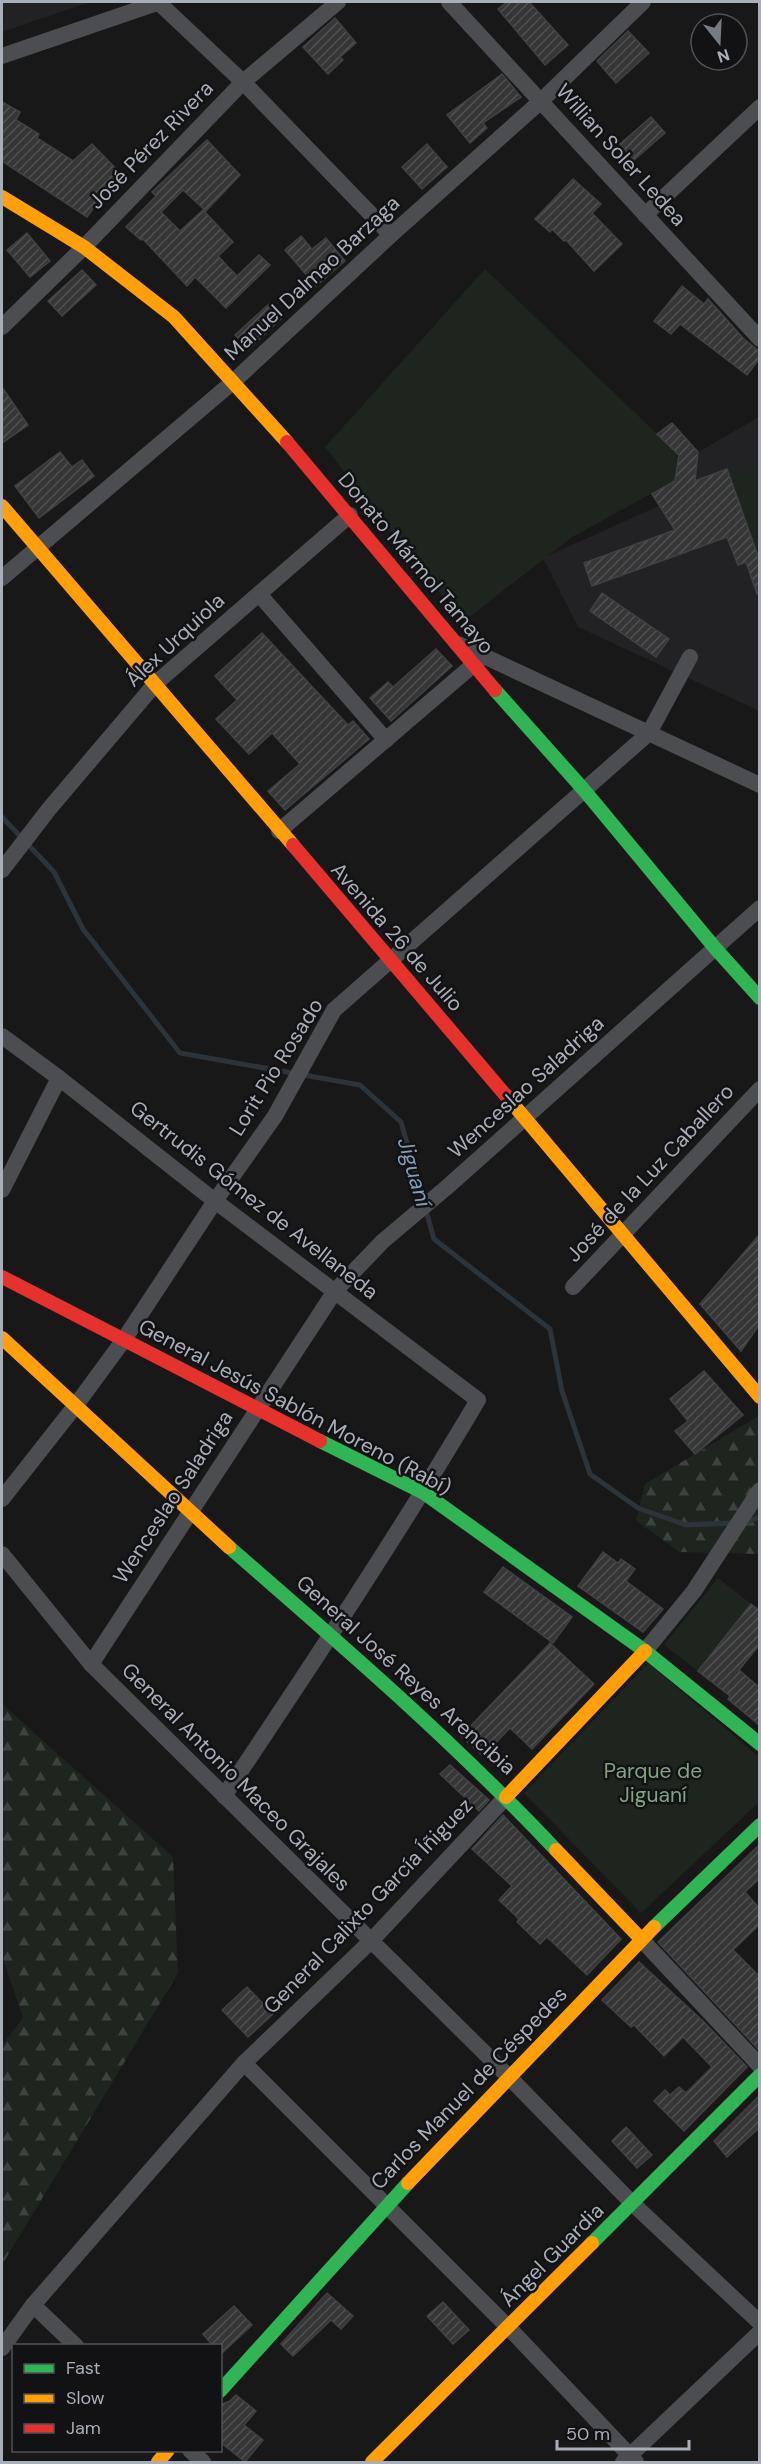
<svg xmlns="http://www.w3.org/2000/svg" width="761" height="2464" font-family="'DM Sans',sans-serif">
  <defs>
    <pattern id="forest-firs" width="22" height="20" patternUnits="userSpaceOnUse" patternTransform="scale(1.5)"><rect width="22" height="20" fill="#1e251e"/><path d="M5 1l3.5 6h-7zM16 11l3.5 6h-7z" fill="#3c423d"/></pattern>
    <pattern id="building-hatch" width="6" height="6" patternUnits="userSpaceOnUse" patternTransform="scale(1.5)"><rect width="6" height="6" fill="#363637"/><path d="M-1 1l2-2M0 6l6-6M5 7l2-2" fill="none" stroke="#505152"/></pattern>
  </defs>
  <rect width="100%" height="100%" fill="#181818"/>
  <!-- built -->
  <g fill="#222224">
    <path d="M 2,2 L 90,2 L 2,32 Z"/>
    <path d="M 759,417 L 759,711 L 578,627 L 543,558 L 694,490 L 698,452 Z"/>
  </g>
  <!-- green -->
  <g fill="#1e251e">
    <path d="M 485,269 L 679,455 L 675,481 L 572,537 L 463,622 L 325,447 Z"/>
    <path d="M 759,462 L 759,557 L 728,473 Z"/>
    <path d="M 718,1578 L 751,1604 L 698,1671 L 664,1645 Z"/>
    <path d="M 648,1663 L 759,1757 L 759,1802 L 641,1913 L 524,1793 Z"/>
  </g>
  <!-- forest -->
  <g fill="url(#forest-firs)">
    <path d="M 757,1417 L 759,1419 L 759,1554 L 680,1552 L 636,1521 L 645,1484 Z"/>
    <path d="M 2,1704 L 173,1857 L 178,1973 L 2,2265 L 2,2045 L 23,2018 L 2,1955 Z"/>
  </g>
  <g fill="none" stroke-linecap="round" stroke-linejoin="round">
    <!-- stream -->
    <g stroke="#2a343a" stroke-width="5">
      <path d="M 2,817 L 54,872 L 83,929 L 180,1053 L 360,1085 L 401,1122 L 434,1239 L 550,1329 L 562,1391 L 590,1474 L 638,1508 L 686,1525 L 733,1523"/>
      <path d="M 743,1523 L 760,1517"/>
    </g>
  </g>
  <!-- building -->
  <g fill="url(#building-hatch)" stroke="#404144" stroke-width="1.5">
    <path d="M 507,2 L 529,2 L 568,45 L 545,65 L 498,9 Z"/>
    <path d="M 335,18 L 356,43 L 340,57 L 343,60 L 328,74 L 303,47 Z"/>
    <path d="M 628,31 L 649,53 L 616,83 L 597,61 Z"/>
    <path d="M 502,74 L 521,97 L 483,123 L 487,128 L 470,143 L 447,115 Z"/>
    <path d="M 2,102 L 20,112 L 16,120 L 39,134 L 37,138 L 73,161 L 92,144 L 127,180 L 115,193 L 109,186 L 87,217 L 2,161 Z"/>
    <path d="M 651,117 L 665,133 L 634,160 L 620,144 Z"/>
    <path d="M 207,140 L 240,175 L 206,211 L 183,190 L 161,212 L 180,231 L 203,210 L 233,242 L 218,256 L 237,276 L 259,255 L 270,265 L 226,308 L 195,277 L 187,286 L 142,238 L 141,240 L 126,227 L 156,196 L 152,192 Z"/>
    <path d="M 427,144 L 447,167 L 422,189 L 402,167 Z"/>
    <path d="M 573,179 L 601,204 L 592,213 L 622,244 L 594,271 L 566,240 L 564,241 L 552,229 L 550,232 L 535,219 Z"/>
    <path d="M 27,233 L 50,261 L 30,277 L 7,250 Z"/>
    <path d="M 301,236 L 312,249 L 326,238 L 345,261 L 316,286 L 285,250 Z"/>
    <path d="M 82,270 L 96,285 L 62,316 L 48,301 Z"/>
    <path d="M 682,286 L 704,304 L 708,299 L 744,339 L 759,351 L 759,359 L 747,375 L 680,324 L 671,334 L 654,321 Z"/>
    <path d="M 269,304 L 282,318 L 249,349 L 235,335 Z"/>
    <path d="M 2,387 L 28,425 L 2,443 Z"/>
    <path d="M 672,423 L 698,452 L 695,481 L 727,469 L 759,559 L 759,594 L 757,594 L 746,562 L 738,565 L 727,537 L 592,586 L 584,563 L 675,530 L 652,494 L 675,481 L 679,455 L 657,434 Z"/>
    <path d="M 60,452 L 72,467 L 82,460 L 94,476 L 39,518 L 15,486 Z"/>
    <path d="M 602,593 L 669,639 L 656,657 L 590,611 Z"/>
    <path d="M 262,633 L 348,725 L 353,721 L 369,739 L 285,810 L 268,791 L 300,764 L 272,733 L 249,754 L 216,719 L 237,700 L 215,676 Z"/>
    <path d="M 436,649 L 452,666 L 391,721 L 370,698 L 388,682 L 393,687 Z"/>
    <path d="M 759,1235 L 759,1325 L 741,1351 L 700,1304 Z"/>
    <path d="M 704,1371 L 743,1415 L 695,1454 L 675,1431 L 688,1421 L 670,1399 Z"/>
    <path d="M 603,1552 L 618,1563 L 621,1559 L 635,1569 L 626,1581 L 663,1609 L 643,1632 L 578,1586 Z"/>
    <path d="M 503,1567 L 572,1617 L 553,1643 L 484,1592 Z"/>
    <path d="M 751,1604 L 759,1610 L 759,1645 L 739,1670 L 759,1687 L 759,1725 L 728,1699 L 730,1696 L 698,1671 Z"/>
    <path d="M 550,1643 L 594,1684 L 532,1749 L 510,1728 L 483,1756 L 461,1736 Z"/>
    <path d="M 450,1765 L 489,1800 L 479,1811 L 440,1774 Z"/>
    <path d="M 503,1815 L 621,1939 L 587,1975 L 547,1937 L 540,1944 L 517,1922 L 519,1919 L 499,1900 L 512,1886 L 472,1849 Z"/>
    <path d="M 759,1845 L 759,1879 L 745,1892 L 759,1908 L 759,1925 L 733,1950 L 759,1976 L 759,2050 L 658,1942 Z"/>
    <path d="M 639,1962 L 704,2022 L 747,2067 L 684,2131 L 654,2101 L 665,2090 L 670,2095 L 679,2087 L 686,2093 L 712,2067 L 683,2037 L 664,2056 L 634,2025 L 631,2027 L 602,2000 Z"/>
    <path d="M 247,1987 L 273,2014 L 248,2037 L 222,2010 Z"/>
    <path d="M 759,2096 L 759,2128 L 727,2157 L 714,2141 Z"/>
    <path d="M 626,2127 L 652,2155 L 637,2168 L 612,2141 Z"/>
    <path d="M 327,2293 L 353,2316 L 341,2329 L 331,2320 L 293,2356 L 281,2344 Z"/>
    <path d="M 443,2302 L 469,2330 L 453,2344 L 427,2316 Z"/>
    <path d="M 234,2306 L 252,2325 L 221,2354 L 220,2346 L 213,2346 L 203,2334 Z"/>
    <path d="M 236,2395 L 256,2411 L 244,2425 L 263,2440 L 245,2462 L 220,2442 L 220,2405 L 230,2401 Z"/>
  </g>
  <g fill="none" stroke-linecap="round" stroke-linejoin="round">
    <!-- street -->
    <g stroke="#4c4d51" stroke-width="16">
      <path d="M 449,2 L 760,339"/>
      <path d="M 159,3 L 243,82 L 391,235"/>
      <path d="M 2,56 L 160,2"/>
      <path d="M 645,215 L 760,107"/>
      <path d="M 2,327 L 84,247 L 243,82 L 338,2"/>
      <path d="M 2,578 L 234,381 L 391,235 L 541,101 L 643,2"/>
      <path d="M 259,594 L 386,740"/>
      <path d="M 458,644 L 760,785"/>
      <path d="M 279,831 L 479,660"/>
      <path d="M 2,870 L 49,809 L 156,683 L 350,515"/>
      <path d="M 2,1036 L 59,1078 L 215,1201 L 478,1400 C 398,1535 311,1666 224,1796"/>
      <path d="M 2,1190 L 59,1078"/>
      <path d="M 573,1287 L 760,1089"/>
      <path d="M 2,1499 L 76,1405 L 123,1341 L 215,1201 L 275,1116 L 334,1010 L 649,733 L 690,657"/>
      <path d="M 2,1554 L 91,1664 L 509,2077 L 632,2203 L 760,2323"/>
      <path d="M 645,1651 L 694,1591 L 760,1490"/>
      <path d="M 91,1664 L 335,1291 L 383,1241 L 446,1188 L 760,908"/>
      <path d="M 641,1939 L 760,2066"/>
      <path d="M 244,2063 L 509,2328 L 636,2462"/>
      <path d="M 33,2305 L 76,2346"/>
      <path d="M 2,2348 L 33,2305 L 244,2063 L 370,1942 L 506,1797"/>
      <path d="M 190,2450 L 203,2462"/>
      <path d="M 623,2462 L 760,2332"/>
    </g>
    <!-- fast -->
    <g stroke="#30b455" stroke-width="14">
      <path d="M 495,690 L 584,790 L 715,948 L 760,998"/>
      <path d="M 320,1441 L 424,1493 L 645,1651 L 760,1744"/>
      <path d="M 229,1547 C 341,1644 454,1742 556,1850"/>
      <path d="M 654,1927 L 760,1825"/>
      <path d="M 592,2243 L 760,2075"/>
      <path d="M 220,2391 L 408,2183"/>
    </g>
    <!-- slow -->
    <g stroke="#ff9f0a" stroke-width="14">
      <path d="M 2,197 L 84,247 L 174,317 L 287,442"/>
      <path d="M 2,506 L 293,845"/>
      <path d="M 507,1097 L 760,1397"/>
      <path d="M 2,1338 L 229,1547"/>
      <path d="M 506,1797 L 645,1651"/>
      <path d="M 556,1850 L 641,1939"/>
      <path d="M 408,2183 L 654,1927"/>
      <path d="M 158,2462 L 168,2450"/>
      <path d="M 372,2462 L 592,2243"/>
    </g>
    <!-- jam -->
    <g stroke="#e5322d" stroke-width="14">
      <path d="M 287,442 L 495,690"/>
      <path d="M 293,845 L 507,1097"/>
      <path d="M 2,1277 L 320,1441"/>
    </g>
  </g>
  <g text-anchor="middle" stroke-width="5" stroke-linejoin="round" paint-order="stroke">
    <!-- street labels -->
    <g font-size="21" fill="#a9afb9" stroke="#121214">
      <text transform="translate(151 145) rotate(-46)" y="7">José Pérez Rivera</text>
      <text transform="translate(621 155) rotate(48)" y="7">Willian Soler Ledea</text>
      <text transform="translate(312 278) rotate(-43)" y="7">Manuel Dalmao Barzaga</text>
      <text transform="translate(416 563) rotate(50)" y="7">Donato Mármol Tamayo</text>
      <text transform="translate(175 640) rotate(-43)" y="7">Álex Urquiola</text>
      <text transform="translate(397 937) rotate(49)" y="7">Avenida 26 de Julio</text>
      <text transform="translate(276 1067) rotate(-58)" y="7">Lorit Pio Rosado</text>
      <text transform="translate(526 1087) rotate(-42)" y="7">Wenceslao Saladriga</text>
      <text transform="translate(650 1173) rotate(-47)" y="7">José de la Luz Caballero</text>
      <text transform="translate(254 1200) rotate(38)" y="7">Gertrudis Gómez de Avellaneda</text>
      <text transform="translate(295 1407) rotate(28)" y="7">General Jesús Sablón Moreno (Rabí)</text>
      <text transform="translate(173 1497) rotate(-57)" y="7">Wenceslao Saladriga</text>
      <text transform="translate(406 1675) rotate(42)" y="7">General José Reyes Arencibia</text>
      <text transform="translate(236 1777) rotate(45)" y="7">General Antonio Maceo Grajales</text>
      <text transform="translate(368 1906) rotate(-46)" y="7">General Calixto García Íñiguez</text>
      <text transform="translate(469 2088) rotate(-46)" y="7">Carlos Manuel de Céspedes</text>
      <text transform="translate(552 2255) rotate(-45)" y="7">Ángel Guardia</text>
    </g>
    <!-- park labels -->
    <g font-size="21" fill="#7fa480" stroke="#121214">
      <text x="653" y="1778">Parque de<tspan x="653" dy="24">Jiguaní</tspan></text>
    </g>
    <!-- water labels -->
    <g font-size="22" font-style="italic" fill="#7f9eb5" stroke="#121214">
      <text transform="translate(415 1172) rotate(74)" y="8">Jiguaní</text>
    </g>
  </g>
  <!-- border -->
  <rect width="761" height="2464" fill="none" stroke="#a9afb9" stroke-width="6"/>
  <!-- legend -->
  <rect x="12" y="2344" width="210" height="108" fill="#121214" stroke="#4e5156" stroke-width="1.5"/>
  <rect x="24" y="2364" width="30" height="9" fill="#30b455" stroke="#4e5156" stroke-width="1.5"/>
  <text x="66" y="2374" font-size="18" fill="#a9afb9">Fast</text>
  <rect x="24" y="2394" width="30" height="9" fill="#ff9f0a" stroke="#4e5156" stroke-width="1.5"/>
  <text x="66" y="2404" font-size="18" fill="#a9afb9">Slow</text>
  <rect x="24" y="2424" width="30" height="9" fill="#e5322d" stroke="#4e5156" stroke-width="1.5"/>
  <text x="66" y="2434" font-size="18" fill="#a9afb9">Jam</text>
  <!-- north arrow -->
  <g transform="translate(719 42) rotate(162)"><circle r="28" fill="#121214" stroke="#4e5156" stroke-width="1.5"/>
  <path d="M0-4.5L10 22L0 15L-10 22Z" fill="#767a81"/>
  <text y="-9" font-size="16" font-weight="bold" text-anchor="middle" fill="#a9afb9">N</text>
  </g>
  <!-- scale -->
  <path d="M557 2440v9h132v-9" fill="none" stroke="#a9afb9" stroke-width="3"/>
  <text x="566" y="2440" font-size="18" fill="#a9afb9" stroke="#121214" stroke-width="4.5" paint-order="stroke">50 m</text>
</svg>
